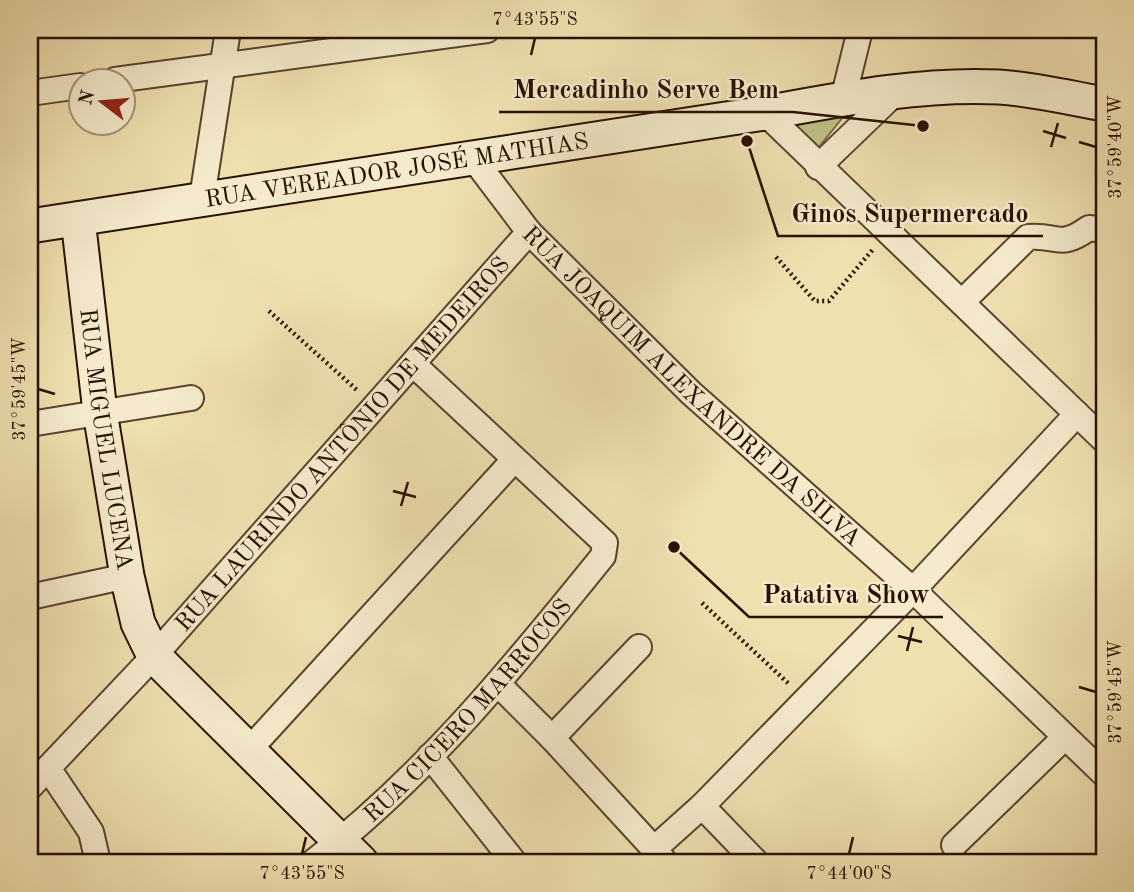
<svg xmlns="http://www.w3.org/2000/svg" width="1134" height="892" font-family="'Old Standard TT',serif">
  <rect width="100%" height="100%" fill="#efe0b0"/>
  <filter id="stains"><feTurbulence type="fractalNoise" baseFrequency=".00286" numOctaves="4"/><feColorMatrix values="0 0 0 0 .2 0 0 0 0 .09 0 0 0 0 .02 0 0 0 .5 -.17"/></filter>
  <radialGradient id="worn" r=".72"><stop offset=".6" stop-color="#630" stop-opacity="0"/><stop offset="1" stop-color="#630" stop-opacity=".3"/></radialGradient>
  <!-- green -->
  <path fill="#bfc187" stroke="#746844" stroke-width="2" d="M 847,112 L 815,152 L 789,123 Z"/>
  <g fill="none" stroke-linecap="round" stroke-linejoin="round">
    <!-- street casing -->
    <g stroke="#5a432e" stroke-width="28">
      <g id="street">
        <path d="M 115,80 L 487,30"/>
        <path d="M 30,93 L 80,86"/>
        <path d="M 843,99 L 860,30"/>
        <path d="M 765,113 L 1104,440"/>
        <path id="s1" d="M 473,158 L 529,232 L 691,393 L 913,590 L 1104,774"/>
        <path d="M 818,167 L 895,93"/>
        <path d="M 202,198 L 228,30"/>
        <path d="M 962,302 L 1028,237 C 1058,234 1058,250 1089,228 L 1104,230"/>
        <path d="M 30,424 L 191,398"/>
        <path d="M 30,597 L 127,576"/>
        <path d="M 499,685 L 552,738 L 654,849"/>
        <path d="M 552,738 L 639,647"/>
        <path d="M 249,750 L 513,461"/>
        <path d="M 430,756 L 514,862"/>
        <path d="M 48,768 L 91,832 L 98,862"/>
        <path id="s2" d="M 30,787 L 154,656 L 529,232"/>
        <path d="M 702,806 L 756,862"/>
        <path d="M 954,845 L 1065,737"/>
        <path id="s3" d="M 313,862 C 425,776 515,665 603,556 L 605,543 L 413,364"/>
        <path d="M 665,862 L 654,849 L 702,806 L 913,590 L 1077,414"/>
      </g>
    </g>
    <!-- secondary casing -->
    <g stroke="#280f02" stroke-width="37">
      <g id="secondary">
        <path id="s4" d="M 78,219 L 100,412 L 127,576 L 138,623 L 154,656 L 361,862"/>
        <path id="s5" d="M 30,226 L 765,113 C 841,99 921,83 999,87 C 1034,89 1070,98 1104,104"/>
      </g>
    </g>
    <!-- path -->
    <g stroke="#280f02" stroke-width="4.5" stroke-dasharray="2 3.5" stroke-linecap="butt">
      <path d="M 776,257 L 815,301 L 829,301 L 874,248"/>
      <path d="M 269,311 L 358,391"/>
      <path d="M 702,603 L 789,684"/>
    </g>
    <!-- street -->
    <use href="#street" stroke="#f5ebcc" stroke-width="24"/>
    <!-- secondary -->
    <use href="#secondary" stroke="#f5ebcc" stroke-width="33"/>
  </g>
  <!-- ticks -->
  <path fill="none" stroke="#280f02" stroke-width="2.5" d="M 531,55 L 535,38M 1043,131 L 1066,138M 1079,142 L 1096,147M 1051,147 L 1058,123M 38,389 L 55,394M 393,491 L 416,497M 401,506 L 408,482M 898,636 L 922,642M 907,651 L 913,627M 1079,687 L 1096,692M 302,854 L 306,837M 849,854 L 853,837"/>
  <g text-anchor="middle" stroke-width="5" stroke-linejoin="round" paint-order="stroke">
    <!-- street labels -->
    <g font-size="24" fill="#280f02" stroke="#f5ebcc">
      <text dy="8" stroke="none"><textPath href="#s5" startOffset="371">RUA VEREADOR JOSÉ MATHIAS</textPath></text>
      <text dy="8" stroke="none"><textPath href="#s1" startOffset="317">RUA JOAQUIM ALEXANDRE DA SILVA</textPath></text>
      <text dy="8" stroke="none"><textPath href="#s4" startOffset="222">RUA MIGUEL LUCENA</textPath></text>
      <text dy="8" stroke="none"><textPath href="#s2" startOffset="464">RUA LAURINDO ANTÔNIO DE MEDEIROS</textPath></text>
      <text dy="8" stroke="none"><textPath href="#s3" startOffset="217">RUA CICERO MARROCOS</textPath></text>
    </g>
  </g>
  <!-- callouts -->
  <path fill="none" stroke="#280f02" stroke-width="2.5" d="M923 126L793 112H499M747 141L778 236H1043M674 547L749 617H943"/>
  <g fill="#280f02" stroke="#f5ebcc" stroke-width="2.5">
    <circle cx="923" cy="126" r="7"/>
    <circle cx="747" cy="141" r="7"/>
    <circle cx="674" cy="547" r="7"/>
  </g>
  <g font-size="26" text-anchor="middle" font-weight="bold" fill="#280f02" stroke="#f5ebcc" stroke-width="5" stroke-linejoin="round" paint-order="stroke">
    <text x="646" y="98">Mercadinho Serve Bem</text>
    <text x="910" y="222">Ginos Supermercado</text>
    <text x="846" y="603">Patativa Show</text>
  </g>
  <!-- margin -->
  <rect width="1134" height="892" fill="none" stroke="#efe0b0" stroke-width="77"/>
  <!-- north arrow -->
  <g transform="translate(102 102) rotate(286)"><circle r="33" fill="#f5ebcc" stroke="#a3937b" stroke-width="2"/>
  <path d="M0-5L12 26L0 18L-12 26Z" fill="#8f2418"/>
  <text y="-10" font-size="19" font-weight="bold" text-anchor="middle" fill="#280f02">N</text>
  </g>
  <rect x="38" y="38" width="1058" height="816" fill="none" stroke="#280f02" stroke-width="2.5"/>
  <g font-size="18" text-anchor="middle" fill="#280f02">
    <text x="535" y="25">7°43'55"S</text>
    <text transform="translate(1115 147) rotate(-90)" y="6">37°59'40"W</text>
    <text transform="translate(19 389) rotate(-90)" y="6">37°59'45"W</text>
    <text transform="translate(1115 692) rotate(-90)" y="6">37°59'45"W</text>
    <text x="302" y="879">7°43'55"S</text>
    <text x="849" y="879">7°44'00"S</text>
  </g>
  <rect width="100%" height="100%" filter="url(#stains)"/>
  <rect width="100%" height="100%" fill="url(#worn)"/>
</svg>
